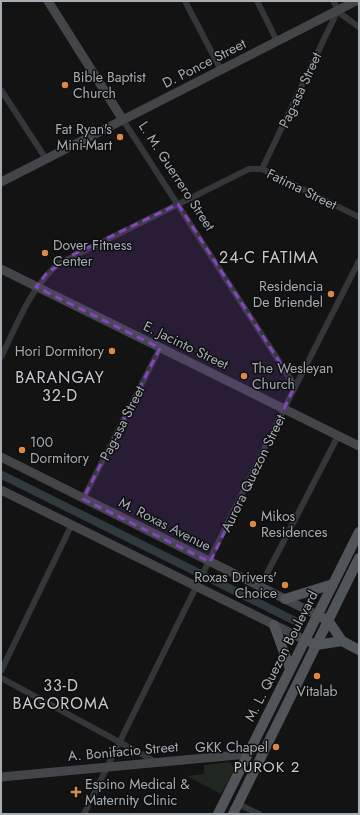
<svg xmlns="http://www.w3.org/2000/svg" width="360" height="815" font-family="Jost,sans-serif">
  <rect width="100%" height="100%" fill="#131314"/>
  <!-- green -->
  <path fill="#202620" d="M 230,762 L 235,768 L 221,794 L 187,776 L 204,774 L 204,765 Z"/>
  <!-- water -->
  <path fill="#303a3e" d="M 1,470 L 298,618 L 294,625 L 1,479 Z"/>
  <g fill="none" stroke-linecap="round" stroke-linejoin="round">
    <!-- street -->
    <g stroke="#353639" stroke-width="6">
      <path d="M 185,1 L 221,70"/>
      <path d="M 257,1 L 277,41"/>
      <path d="M 333,1 L 341,14 L 359,27"/>
      <path d="M 1,90 L 46,159"/>
      <path d="M 123,120 L 295,386"/>
      <path d="M 262,169 L 338,10"/>
      <path d="M 1,357 C 17,325 30,288 58,264 L 249,169 L 262,169 L 359,217"/>
      <path d="M 83,499 L 160,348"/>
      <path d="M 260,587 L 338,436"/>
      <path d="M 1,671 L 72,524"/>
      <path d="M 1,678 L 156,762"/>
      <path d="M 238,804 L 259,814"/>
      <path d="M 84,814 L 284,409 L 359,261"/>
    </g>
    <!-- secondary -->
    <g stroke="#434549" stroke-width="9">
      <path d="M 48,1 L 123,120"/>
      <path d="M 1,182 L 356,1"/>
      <path d="M 1,269 L 359,446"/>
      <path d="M 1,457 L 317,615"/>
      <path d="M 1,490 L 305,640"/>
      <path d="M 1,777 L 248,754"/>
    </g>
    <!-- primary -->
    <g stroke="#515458" stroke-width="10">
      <path d="M 285,599 L 333,584"/>
      <path d="M 323,618 L 328,620 L 342,641 L 359,650"/>
      <path d="M 274,625 L 290,669"/>
      <path d="M 312,643 L 316,645 L 342,641"/>
      <path d="M 218,814 L 359,532"/>
      <path d="M 233,814 L 359,558"/>
    </g>
  </g>
  <!-- marked area -->
  <path fill="#8446bd" fill-opacity="0.2" stroke="#8446bd" stroke-width="3" stroke-dasharray="8 5" stroke-linejoin="round" d="M 178,204 L 295,386 L 210,562 L 83,499 L 160,348 L 36,287 L 46,274 L 72,255 Z"/>
  <!-- markers -->
  <g fill="#dc8943" stroke="#0e0e0f" stroke-width="1.5">
    <circle cx="65" cy="85" r="4"/>
    <circle cx="120" cy="137" r="4"/>
    <circle cx="45" cy="253" r="4"/>
    <circle cx="331" cy="294" r="4"/>
    <circle cx="112" cy="351" r="4"/>
    <circle cx="244" cy="376" r="4"/>
    <circle cx="22" cy="450" r="4"/>
    <circle cx="253" cy="524" r="4"/>
    <circle cx="285" cy="585" r="4"/>
    <circle cx="317" cy="676" r="4"/>
    <circle cx="276" cy="747" r="4"/>
    <path d="M74 786h4v4h4v4h-4v4h-4v-4h-4v-4h4z"/>
  </g>
  <g text-anchor="middle" stroke-width="3" stroke-linejoin="round" paint-order="stroke">
    <!-- street labels -->
    <g font-size="14" fill="#a6adb3" stroke="#0e0e0f">
      <text transform="translate(204 63) rotate(-27)" y="5">D. Ponce Street</text>
      <text transform="translate(300 90) rotate(-65)" y="5">Pag-asa Street</text>
      <text transform="translate(177 176) rotate(57)" y="5">L. M. Guerrero Street</text>
      <text transform="translate(302 189) rotate(26)" y="5">Fatima Street</text>
      <text transform="translate(186 345) rotate(26)" y="5">E. Jacinto Street</text>
      <text transform="translate(122 423) rotate(-63)" y="5">Pag-asa Street</text>
      <text transform="translate(253 473) rotate(-64)" y="5">Aurora Quezon Street</text>
      <text transform="translate(165 524) rotate(27)" y="5">M. Roxas Avenue</text>
      <text transform="translate(281 656) rotate(-63)" y="5">M. L. Quezon Boulevard</text>
      <text transform="translate(123 751) rotate(-5)" y="5">A. Bonifacio Street</text>
    </g>
    <!-- poi labels -->
    <g font-size="14" fill="#a6adb3" stroke="#0e0e0f" text-anchor="start">
      <text x="73" y="82">Bible Baptist<tspan x="73" dy="16">Church</tspan></text>
      <text x="112" y="134" text-anchor="end">Fat Ryan's<tspan x="112" dy="16">Mini-Mart</tspan></text>
      <text x="53" y="250">Dover Fitness<tspan x="53" dy="16">Center</tspan></text>
      <text x="323" y="291" text-anchor="end">Residencia<tspan x="323" dy="16">De Briendel</tspan></text>
      <text x="104" y="356" text-anchor="end">Hori Dormitory</text>
      <text x="252" y="373">The Wesleyan<tspan x="252" dy="16">Church</tspan></text>
      <text x="30" y="447">100<tspan x="30" dy="16">Dormitory</tspan></text>
      <text x="261" y="521">Mikos<tspan x="261" dy="16">Residences</tspan></text>
      <text x="277" y="582" text-anchor="end">Roxas Drivers'<tspan x="277" dy="16">Choice</tspan></text>
      <text x="317" y="696" text-anchor="middle">Vitalab</text>
      <text x="268" y="752" text-anchor="end">GKK Chapel</text>
      <text x="85" y="789">Espino Medical &amp;<tspan x="85" dy="16">Maternity Clinic</tspan></text>
    </g>
    <!-- neighbourhood labels -->
    <g font-size="15" letter-spacing="1" fill="#c7cbd0" stroke="#0e0e0f">
      <text x="267" y="772">PUROK 2</text>
    </g>
    <!-- quarter labels -->
    <g font-size="16" letter-spacing="1" fill="#c7cbd0" stroke="#0e0e0f">
      <text x="269" y="263">24-C FATIMA</text>
      <text x="60" y="383">BARANGAY<tspan x="60" dy="18">32-D</tspan></text>
      <text x="61" y="691">33-D<tspan x="61" dy="18">BAGOROMA</tspan></text>
    </g>
  </g>
  <!-- border -->
  <rect width="360" height="815" fill="none" stroke="#a6adb3" stroke-width="4"/>
</svg>
